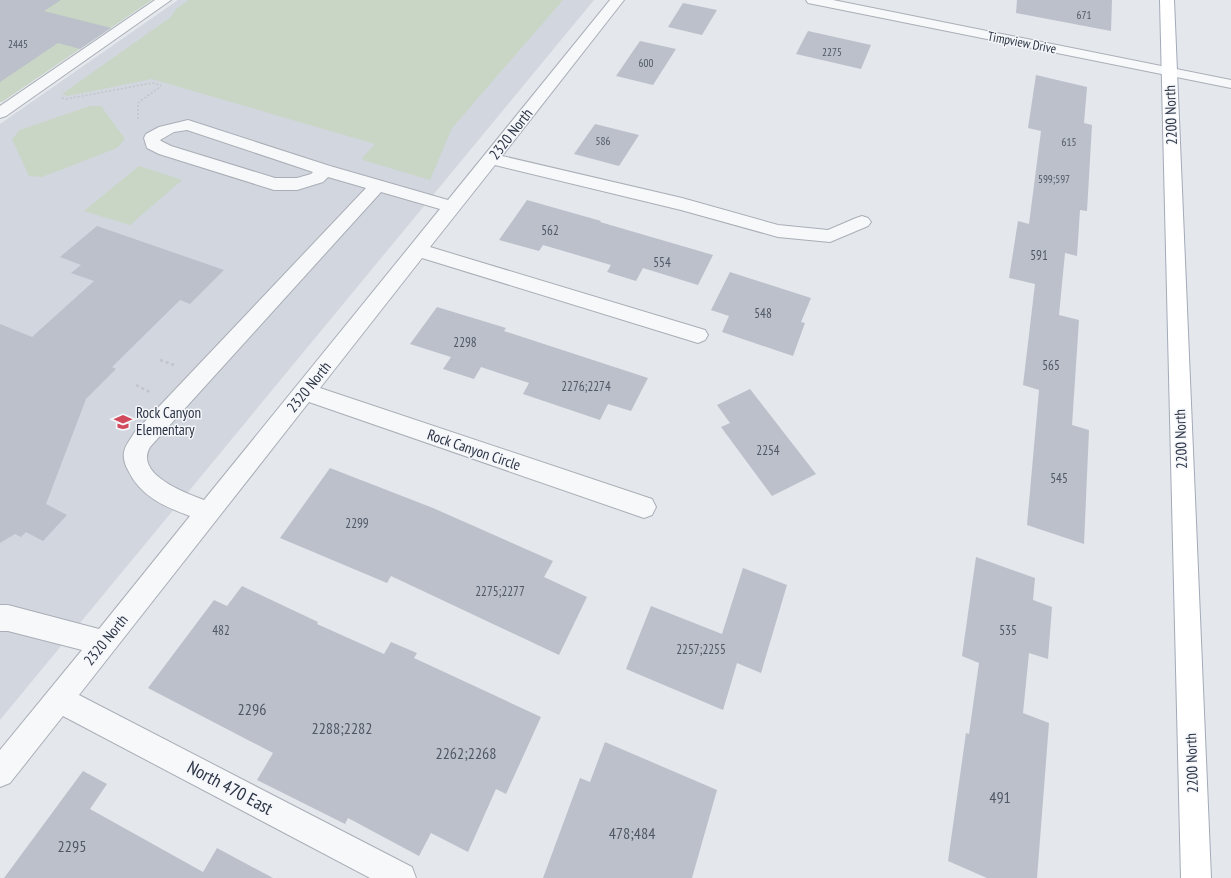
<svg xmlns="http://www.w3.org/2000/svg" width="1231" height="878" font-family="'PT Sans Narrow',sans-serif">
  <rect width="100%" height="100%" fill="#e4e7ec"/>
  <!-- built -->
  <path fill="#d2d6de" d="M 178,0 L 594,0 L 0,720 L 0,124 Z"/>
  <!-- green -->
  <g fill="#c9d6c5">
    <path d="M 0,0 L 152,0 L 2,102 L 0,102 Z"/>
    <path d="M 189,0 L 563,0 L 452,128 L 430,180 L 363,160 L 362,158 L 375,144 L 152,79 L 68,96 L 62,94 L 171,17 L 176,9 Z"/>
    <path d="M 90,106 L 101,106 L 125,139 L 117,148 L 42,177 L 29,176 L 12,139 L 20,130 Z"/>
    <path d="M 139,166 L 182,180 L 130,225 L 84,211 Z"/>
  </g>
  <!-- building -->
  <g fill="#bbc0ca">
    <path d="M 0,0 L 61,0 L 44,11 L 111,28 L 80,49 L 58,43 L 0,82 Z"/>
    <path d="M 1017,0 L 1112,0 L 1111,31 L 1016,13 Z"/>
    <path d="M 683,3 L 717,10 L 702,35 L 668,27 Z"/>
    <path d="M 808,31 L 871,45 L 861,69 L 796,54 Z"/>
    <path d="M 640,41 L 676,49 L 653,85 L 616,76 Z"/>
    <path d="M 1036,75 L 1087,87 L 1084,123 L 1092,125 L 1087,211 L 1080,210 L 1077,256 L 1065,253 L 1059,315 L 1079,320 L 1072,425 L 1089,430 L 1084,544 L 1027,525 L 1039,390 L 1023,385 L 1035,284 L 1009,278 L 1018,221 L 1029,224 L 1041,131 L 1028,128 Z"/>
    <path d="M 595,124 L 639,135 L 619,166 L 574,154 Z"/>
    <path d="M 527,200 L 601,221 L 600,222 L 713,255 L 698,285 L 643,268 L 636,281 L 607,272 L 611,265 L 543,245 L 539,251 L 499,240 Z"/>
    <path d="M 97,226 L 224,270 L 190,304 L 180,300 L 112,367 L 116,369 L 86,399 L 46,504 L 67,515 L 43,541 L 26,532 L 21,537 L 15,534 L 0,543 L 0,324 L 32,337 L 94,281 L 71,273 L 81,265 L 60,257 Z"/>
    <path d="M 730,272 L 811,298 L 801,322 L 805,323 L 793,356 L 722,332 L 729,316 L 711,310 Z"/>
    <path d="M 437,307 L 506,328 L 504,331 L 648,378 L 631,411 L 608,404 L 600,420 L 523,394 L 529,383 L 481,367 L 474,379 L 443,369 L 451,357 L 410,344 Z"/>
    <path d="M 750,389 L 816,474 L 772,496 L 721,427 L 730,423 L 717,405 Z"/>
    <path d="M 330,468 L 433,508 L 553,561 L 544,577 L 587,597 L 559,655 L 391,576 L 387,583 L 280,538 Z"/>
    <path d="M 976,557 L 1035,578 L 1033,600 L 1052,607 L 1048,659 L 1029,653 L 1023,713 L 1049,723 L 1037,878 L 987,878 L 948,861 L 966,733 L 969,734 L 979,663 L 962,656 Z"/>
    <path d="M 743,568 L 787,585 L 761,673 L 737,663 L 723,710 L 626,669 L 651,606 L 722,634 Z"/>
    <path d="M 242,586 L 318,622 L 317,624 L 384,654 L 391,642 L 417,653 L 414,658 L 541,717 L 506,794 L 496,789 L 468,852 L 431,833 L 419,856 L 348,818 L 345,824 L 257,780 L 273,753 L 148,688 L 214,600 L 227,606 Z"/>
    <path d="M 605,742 L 717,790 L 692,878 L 543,878 L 580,778 L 590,782 Z"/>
    <path d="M 83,771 L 107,784 L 90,809 L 203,872 L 217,848 L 273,878 L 4,878 Z"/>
  </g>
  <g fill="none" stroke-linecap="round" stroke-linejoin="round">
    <!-- minor casing -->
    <g stroke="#a9aeb7" stroke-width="2">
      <g id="minor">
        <path d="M 155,0 L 171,0 L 6,116 L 0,118 L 0,106 Z"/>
        <path d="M 610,0 L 624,0 L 502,156 L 682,198 L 778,225 L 828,230 L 856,218 L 862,216 L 868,218 L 871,222 L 868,226 L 830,242 L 778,237 L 681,210 L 495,165 L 430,247 L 705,330 L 708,335 L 705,340 L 698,343 L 422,258 L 320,388 L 652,499 L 656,507 L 652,515 L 644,518 L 309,402 L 79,695 L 412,867 L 416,878 L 370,878 L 63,716 L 10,783 L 0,787 L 0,750 L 82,650 L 8,631 L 0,631 L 0,605 L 8,605 L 99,629 L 190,516 C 165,507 140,496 128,470 C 125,465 123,458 124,452 C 125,445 131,439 134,433 L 366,188 L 328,177 L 323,182 L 297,190 L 274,190 L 159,154 L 147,148 L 144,138 L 146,134 L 159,127 L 188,120 L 330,166 L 448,200 ZM 187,130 L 313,172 L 311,174 L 297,178 L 275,178 L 171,146 L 161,141 L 160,140 L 174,132 ZM 381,192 L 440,209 L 204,500 C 185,493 134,474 150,447 Z"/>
        <path d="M 806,0 L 833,0 L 1231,80 L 1231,88 L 813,4 L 808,3 Z"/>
      </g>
    </g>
    <!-- major casing -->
    <g stroke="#a3abb8" stroke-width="2">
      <path id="major" d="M 1160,0 L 1174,0 L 1211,878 L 1181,878 Z"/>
    </g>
    <!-- path-far1 -->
    <g stroke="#c2c5cb" stroke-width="1.5" stroke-dasharray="2 2" stroke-linecap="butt">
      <path d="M 62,98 L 66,99 L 152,83 L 161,85"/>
      <path d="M 138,119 L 138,103 L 161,86"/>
    </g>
    <!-- path -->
    <g stroke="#c2c5cb" stroke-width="2.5" stroke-dasharray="3 3" stroke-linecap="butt">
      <path d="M 160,360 L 174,365"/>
      <path d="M 136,385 L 150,392"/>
    </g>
    <!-- minor -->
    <use href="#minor" fill="#f7f8fa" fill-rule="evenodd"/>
    <!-- major -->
    <use href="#major" fill="#fff" fill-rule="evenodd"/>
  </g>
  <!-- icons -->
  <defs>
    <g id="school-bare" transform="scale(1.38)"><path d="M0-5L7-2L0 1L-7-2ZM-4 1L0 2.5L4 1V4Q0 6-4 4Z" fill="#d1495b" stroke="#f4f6f9" stroke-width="2.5" paint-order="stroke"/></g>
  </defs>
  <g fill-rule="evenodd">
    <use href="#school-bare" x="123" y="422"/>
  </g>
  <g text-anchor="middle" stroke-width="3" stroke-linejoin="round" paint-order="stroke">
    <!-- far-number labels -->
    <g font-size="11" fill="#4f5766">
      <text x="1084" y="19">671</text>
      <text x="18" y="48">2445</text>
      <text x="832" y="56">2275</text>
      <text x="646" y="67">600</text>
      <text x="603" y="145">586</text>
      <text x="1069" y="146">615</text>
      <text x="1054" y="183">599;597</text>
    </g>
    <!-- far-street labels -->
    <g font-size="13" fill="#2b3445" stroke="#f4f6f9">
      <text transform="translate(1022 42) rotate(11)" y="5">Timpview Drive</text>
    </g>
    <!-- number labels -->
    <g font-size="13" fill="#4f5766">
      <text x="550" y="235">562</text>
      <text x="1039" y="260">591</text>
      <text x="662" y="267">554</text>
      <text x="763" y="318">548</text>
      <text x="465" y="347">2298</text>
      <text x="1051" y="370">565</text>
      <text x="586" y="391">2276;2274</text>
      <text x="768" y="455">2254</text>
      <text x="1059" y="483">545</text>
      <text x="357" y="528">2299</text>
      <text x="500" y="596">2275;2277</text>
      <text x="221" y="635">482</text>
      <text x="1008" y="635">535</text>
      <text x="701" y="654">2257;2255</text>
    </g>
    <!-- street labels -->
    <g font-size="15" fill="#2b3445" stroke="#f4f6f9">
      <text transform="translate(1171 115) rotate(-92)" y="5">2200 North</text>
      <text transform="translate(511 134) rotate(-52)" y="5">2320 North</text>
      <text transform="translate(309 387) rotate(-51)" y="5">2320 North</text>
      <text transform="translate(1181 439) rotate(-92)" y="5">2200 North</text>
      <text transform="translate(474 450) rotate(19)" y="5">Rock Canyon Circle</text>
      <text transform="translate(106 640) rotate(-51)" y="5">2320 North</text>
      <text transform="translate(1192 763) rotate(-92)" y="5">2200 North</text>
    </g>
    <!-- poi labels -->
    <g font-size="15" fill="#2b3445" stroke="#f4f6f9" text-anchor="start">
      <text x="136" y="418">Rock Canyon<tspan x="136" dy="17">Elementary</tspan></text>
    </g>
    <!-- near-number labels -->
    <g font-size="16" fill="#4f5766">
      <text x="252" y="715">2296</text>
      <text x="342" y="734">2288;2282</text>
      <text x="466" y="759">2262;2268</text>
      <text x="1000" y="803">491</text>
      <text x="632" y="839">478;484</text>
      <text x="72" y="852">2295</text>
    </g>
    <!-- near-street labels -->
    <g font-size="18" fill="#2b3445" stroke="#f4f6f9">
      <text transform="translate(230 788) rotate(28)" y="6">North 470 East</text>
    </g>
  </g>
</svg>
